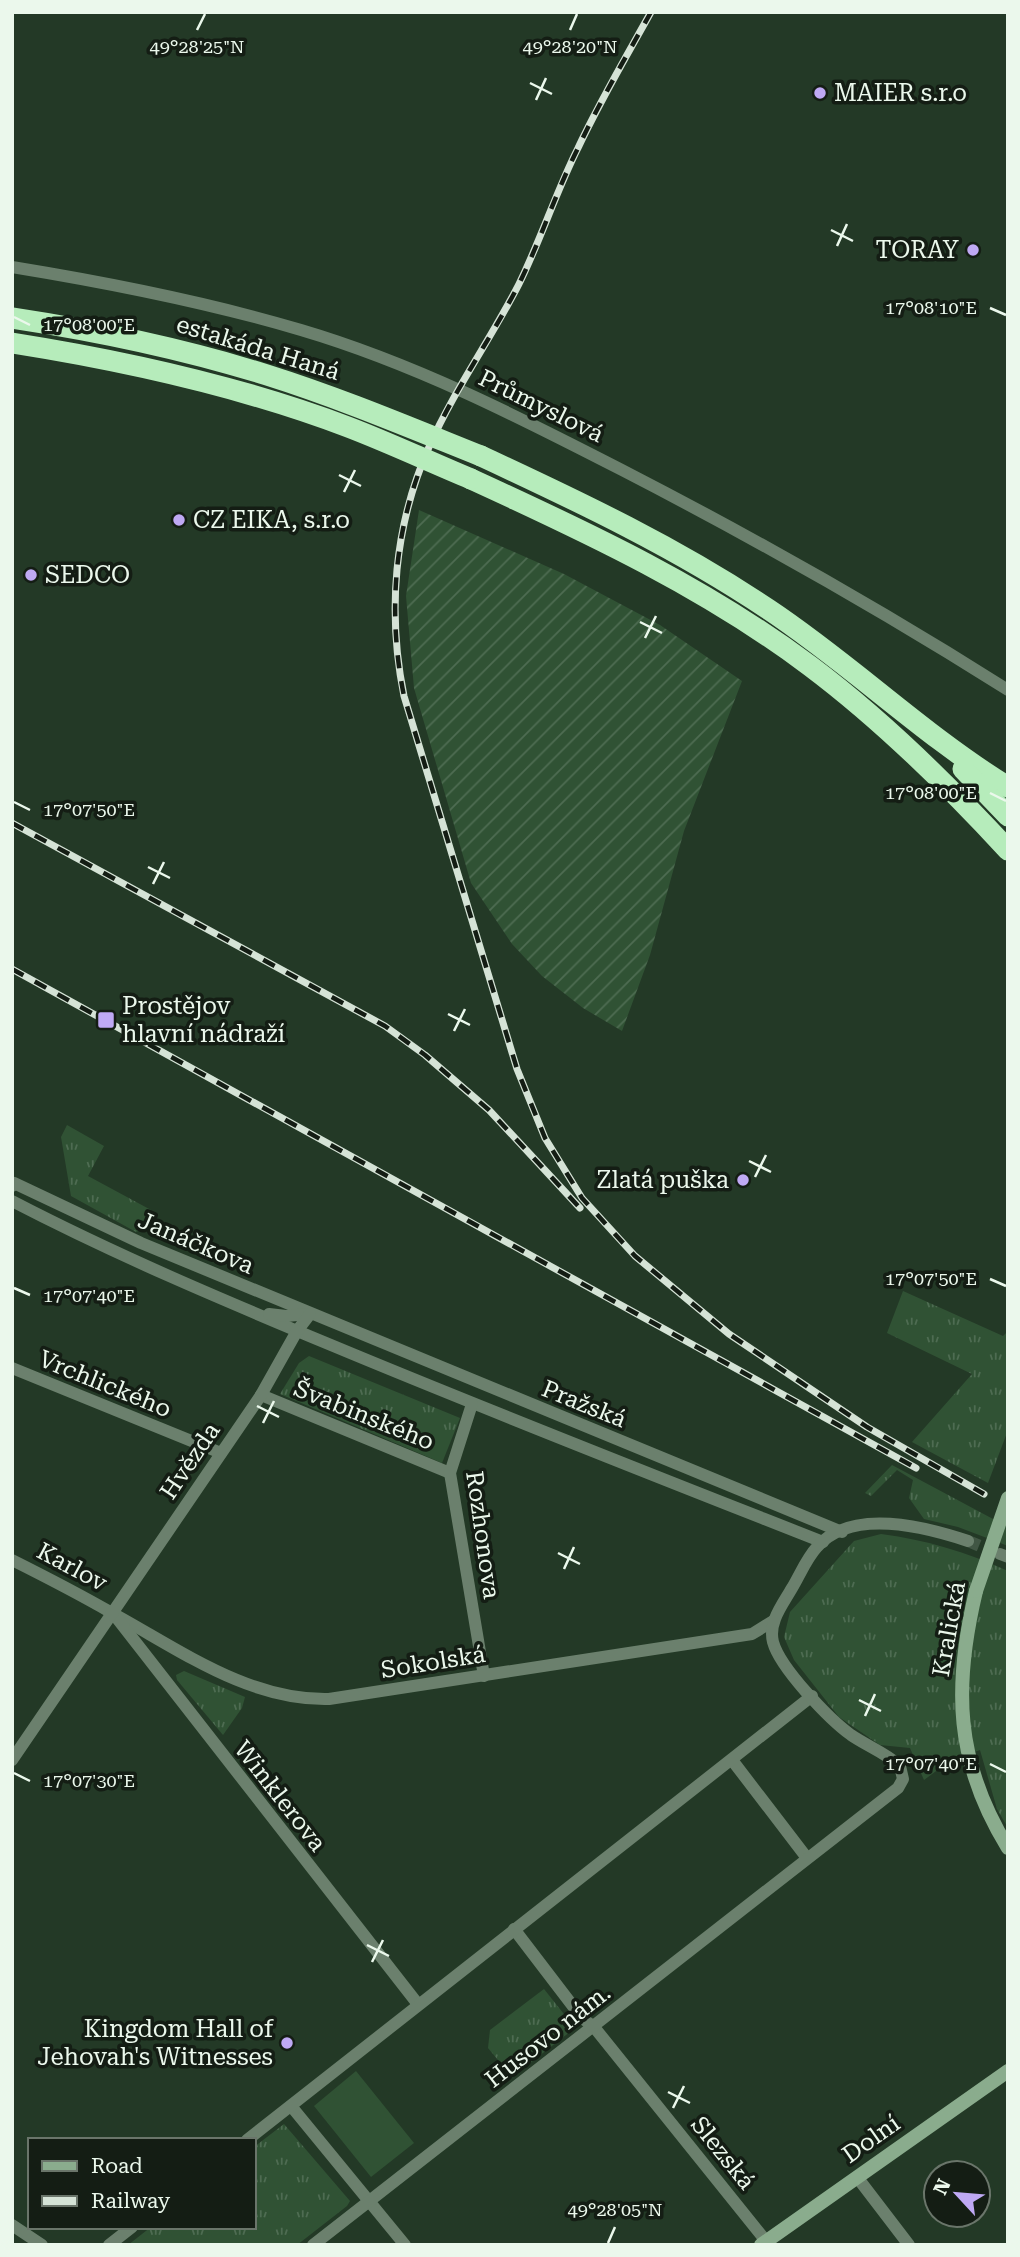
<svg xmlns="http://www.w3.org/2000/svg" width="1020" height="2257" font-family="'Roboto Serif',serif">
  <defs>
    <pattern id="grass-tufts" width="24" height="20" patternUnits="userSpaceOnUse" patternTransform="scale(1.75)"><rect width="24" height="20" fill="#305234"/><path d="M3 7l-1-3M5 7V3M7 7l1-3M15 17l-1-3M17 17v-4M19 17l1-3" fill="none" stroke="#4e6c52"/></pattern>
    <pattern id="garden-furrows" width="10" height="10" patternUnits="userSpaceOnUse" patternTransform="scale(1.75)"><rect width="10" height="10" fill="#305234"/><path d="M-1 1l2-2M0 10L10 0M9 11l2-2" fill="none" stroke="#4e6c52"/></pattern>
  </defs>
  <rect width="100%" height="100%" fill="#233926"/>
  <!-- grass -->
  <g fill="url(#grass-tufts)">
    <path d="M 67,1125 L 104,1146 L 88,1176 L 151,1210 L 141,1230 L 136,1232 L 71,1196 L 61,1137 Z"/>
    <path d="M 903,1291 L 1003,1336 L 1008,1331 L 1008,1430 L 988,1483 L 912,1442 L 972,1374 L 887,1333 Z"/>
    <path d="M 309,1356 L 460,1418 L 442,1463 L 280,1394 L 299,1363 Z"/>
    <path d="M 892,1465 L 1008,1527 L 1008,1546 L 958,1527 L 924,1519 L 909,1498 L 913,1480 L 897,1470 L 871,1496 L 865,1493 Z"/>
    <path d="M 881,1534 C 927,1540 966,1552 1008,1571 L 1008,1828 L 997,1809 L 980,1750 L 951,1760 L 924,1780 L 910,1748 L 880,1745 L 839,1717 L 794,1660 L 784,1637 L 790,1612 L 854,1541 Z"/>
    <path d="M 184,1671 L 245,1697 L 242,1708 L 223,1735 L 177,1680 L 176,1675 Z"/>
    <path d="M 544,1989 L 575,2028 L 512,2077 L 488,2048 L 490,2030 Z"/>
    <path d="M 284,2124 L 350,2201 L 347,2206 L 297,2245 L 128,2245 L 151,2227 L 254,2227 L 254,2147 Z"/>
  </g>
  <!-- garden -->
  <path fill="url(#garden-furrows)" d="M 419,510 L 564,574 L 660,625 L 742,681 L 684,831 L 650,955 L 622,1031 L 583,1008 L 542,976 L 512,944 L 471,883 L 414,688 L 406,596 Z"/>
  <!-- pitch -->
  <path fill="#305234" d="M 356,2071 L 414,2143 L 371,2177 L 314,2106 Z"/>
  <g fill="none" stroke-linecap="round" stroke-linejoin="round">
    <!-- minor-tunnel -->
    <path stroke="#415644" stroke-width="12" stroke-dasharray="12 6" stroke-linecap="butt" d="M 968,1541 L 997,1553"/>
    <!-- minor -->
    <g stroke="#6b806d" stroke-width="12">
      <path d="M 12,267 C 110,283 207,302 301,330 C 413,363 519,417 622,470 C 754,538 883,611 1008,690"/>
      <path d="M 12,1186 L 14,1183 L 141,1243 L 842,1532"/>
      <path d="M 12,1201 C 116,1255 223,1300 331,1345 C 494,1413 658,1477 823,1542"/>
      <path d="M 269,1314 L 286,1316 L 309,1314"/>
      <path d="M 12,1368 L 221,1453"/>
      <path d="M 261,1395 L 450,1473"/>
      <path d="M 472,1404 L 450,1473 L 484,1676"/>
      <path d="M 1000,1554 L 1008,1557"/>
      <path d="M 12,1560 C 46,1577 79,1594 112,1613 C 180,1650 249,1701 329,1699 L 752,1634 L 773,1621"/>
      <path d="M 116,1617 L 417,2003"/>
      <path d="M 12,1760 L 261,1395 L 297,1331 L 310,1314"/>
      <path d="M 732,1760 L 807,1858"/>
      <path d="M 514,1929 L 582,2018 L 594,2027 L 766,2241"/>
      <path d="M 291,2106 L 405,2245"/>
      <path d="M 247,2140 L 812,1696"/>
      <path d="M 857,2177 L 909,2245"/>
      <path d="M 12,2225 L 42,2245"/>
      <path d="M 109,2245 L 132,2227"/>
      <path d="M 313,2245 L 898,1788 L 903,1779 L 900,1766 C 886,1753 867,1746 851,1735 C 829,1719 780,1668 773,1642 C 768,1622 783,1604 792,1588 C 800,1575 806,1559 817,1547 C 852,1507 926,1527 968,1541"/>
    </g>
    <!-- secondary -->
    <g stroke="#8aac8d" stroke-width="14">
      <path d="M 976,1591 C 953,1687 955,1762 1008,1848"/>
      <path d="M 761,2245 L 1008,2071"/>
    </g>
    <!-- motorway -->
    <g stroke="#b6ecbb" stroke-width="21">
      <path d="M 481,456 C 580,502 677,548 768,609 C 851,664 923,735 1008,787"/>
      <path d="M 471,479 C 589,533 706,588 810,666 C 882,720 947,784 1008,850"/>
      <path d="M 963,769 L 1008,816"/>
    </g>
    <!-- rail casing -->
    <g stroke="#d5e3d6" stroke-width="7">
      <g id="rail">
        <path d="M 651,12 C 626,57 600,101 578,148 C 556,192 541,239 519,284 C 491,339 454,390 429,447 C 394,526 387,612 404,696 L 517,1069 L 545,1138 L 582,1198 L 635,1256 L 729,1334 L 867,1427 L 984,1494"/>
        <path d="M 12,823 L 385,1026 L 425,1055 L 489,1110 L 580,1208"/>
        <path d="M 12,969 L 916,1468"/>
      </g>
    </g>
    <!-- rail -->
    <use href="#rail" stroke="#141d14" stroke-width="4.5" stroke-dasharray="13" stroke-linecap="butt"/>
    <!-- secondary-bridge -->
    <path stroke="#8aac8d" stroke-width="14" d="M 976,1591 L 1008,1498"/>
    <!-- motorway-bridge -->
    <g stroke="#b6ecbb" stroke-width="21">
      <path d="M 12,318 C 98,331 184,349 267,375 C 340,398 411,428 481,456"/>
      <path d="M 12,343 C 126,361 240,386 348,427 C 390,443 430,462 471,479"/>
    </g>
  </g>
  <!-- ticks -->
  <path fill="none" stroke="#ebf8ec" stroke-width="2.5" d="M 197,30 L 205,14M 570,30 L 577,14M 530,83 L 552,94M 536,100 L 546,78M 831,230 L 853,241M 837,246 L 847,224M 990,308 L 1006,315M 14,317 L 30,325M 339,475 L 361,486M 344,492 L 355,470M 640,622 L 662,633M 645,638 L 656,616M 990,793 L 1006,801M 14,802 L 30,810M 148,867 L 170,878M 153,884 L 164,862M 448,1014 L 470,1025M 454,1031 L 465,1009M 749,1161 L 771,1172M 755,1177 L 766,1155M 990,1279 L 1006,1286M 14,1288 L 30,1295M 257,1406 L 279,1417M 263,1423 L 274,1401M 558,1553 L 580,1564M 564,1569 L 574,1547M 859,1700 L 881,1711M 865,1716 L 875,1694M 990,1764 L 1006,1772M 14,1773 L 30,1781M 367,1945 L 389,1956M 372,1962 L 383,1940M 668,2092 L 690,2103M 673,2108 L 684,2086M 608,2243 L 615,2227"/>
  <!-- markers -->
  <g fill="#bfa9f4" stroke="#141d14" stroke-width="2.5">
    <circle cx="820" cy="93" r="7"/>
    <circle cx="973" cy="250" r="7"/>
    <circle cx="179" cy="520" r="7"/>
    <circle cx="31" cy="575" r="7"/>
    <rect x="97" y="1011" width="18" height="18" rx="3.5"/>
    <circle cx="743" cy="1180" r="7"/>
    <circle cx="287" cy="2043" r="7"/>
  </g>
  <g text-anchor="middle" stroke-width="7" stroke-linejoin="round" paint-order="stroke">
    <!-- poi labels -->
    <g font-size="24" fill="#ebf8ec" stroke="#141d14" text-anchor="start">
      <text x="834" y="101">MAIER s.r.o</text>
      <text x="959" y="258" text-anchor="end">TORAY</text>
      <text x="193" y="528">CZ EIKA, s.r.o</text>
      <text x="45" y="583">SEDCO</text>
      <text x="122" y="1014">Prostějov<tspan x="122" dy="28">hlavní nádraží</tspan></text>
      <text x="729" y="1188" text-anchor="end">Zlatá puška</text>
      <text x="273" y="2037" text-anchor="end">Kingdom Hall of<tspan x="273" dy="28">Jehovah's Witnesses</tspan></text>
    </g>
    <!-- street labels -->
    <g font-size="24" fill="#ebf8ec" stroke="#141d14">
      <text transform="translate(258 348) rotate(17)" y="8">estakáda Haná</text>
      <text transform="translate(541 406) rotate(26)" y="8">Průmyslová</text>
      <text transform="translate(196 1243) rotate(23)" y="8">Janáčkova</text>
      <text transform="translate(105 1384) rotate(22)" y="8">Vrchlického</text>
      <text transform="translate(584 1404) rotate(22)" y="8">Pražská</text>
      <text transform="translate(364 1415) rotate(22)" y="8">Švabinského</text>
      <text transform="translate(190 1461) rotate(-56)" y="8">Hvězda</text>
      <text transform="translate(483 1535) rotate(82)" y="8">Rozhonova</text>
      <text transform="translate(72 1567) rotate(28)" y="8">Karlov</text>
      <text transform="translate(949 1629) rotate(-80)" y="8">Kralická</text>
      <text transform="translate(433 1662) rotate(-9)" y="8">Sokolská</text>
      <text transform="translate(280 1796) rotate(52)" y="8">Winklerova</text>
      <text transform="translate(548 2036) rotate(-38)" y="8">Husovo nám.</text>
      <text transform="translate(871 2139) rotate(-35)" y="8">Dolní</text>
      <text transform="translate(723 2153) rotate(51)" y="8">Slezská</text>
    </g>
  </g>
  <g font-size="18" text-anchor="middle" fill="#ebf8ec" stroke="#141d14" stroke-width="7" stroke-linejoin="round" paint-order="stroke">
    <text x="197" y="53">49°28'25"N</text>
    <text x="570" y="53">49°28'20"N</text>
    <text x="931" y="314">17°08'10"E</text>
    <text x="89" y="331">17°08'00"E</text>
    <text x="931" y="799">17°08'00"E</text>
    <text x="89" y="816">17°07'50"E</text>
    <text x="931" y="1285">17°07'50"E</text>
    <text x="89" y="1302">17°07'40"E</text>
    <text x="931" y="1770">17°07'40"E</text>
    <text x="89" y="1787">17°07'30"E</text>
    <text x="615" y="2216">49°28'05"N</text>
  </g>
  <!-- border -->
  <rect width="1020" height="2257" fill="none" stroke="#ebf8ec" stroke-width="28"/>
  <!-- legend -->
  <rect x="28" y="2138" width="228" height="91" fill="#141d14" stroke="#6a756a" stroke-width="2"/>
  <rect x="42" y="2161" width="35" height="10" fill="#8aac8d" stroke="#6a756a" stroke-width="2"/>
  <text x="91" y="2173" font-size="21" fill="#ebf8ec">Road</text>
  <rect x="42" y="2196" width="35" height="10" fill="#d5e3d6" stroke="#6a756a" stroke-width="2"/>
  <text x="91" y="2208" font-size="21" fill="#ebf8ec">Railway</text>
  <!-- north arrow -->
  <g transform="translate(957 2194) rotate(296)"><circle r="33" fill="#141d14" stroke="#6a756a" stroke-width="2"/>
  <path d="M0-5L12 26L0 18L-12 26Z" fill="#bfa9f4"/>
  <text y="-10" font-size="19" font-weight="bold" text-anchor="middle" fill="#ebf8ec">N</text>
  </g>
</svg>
